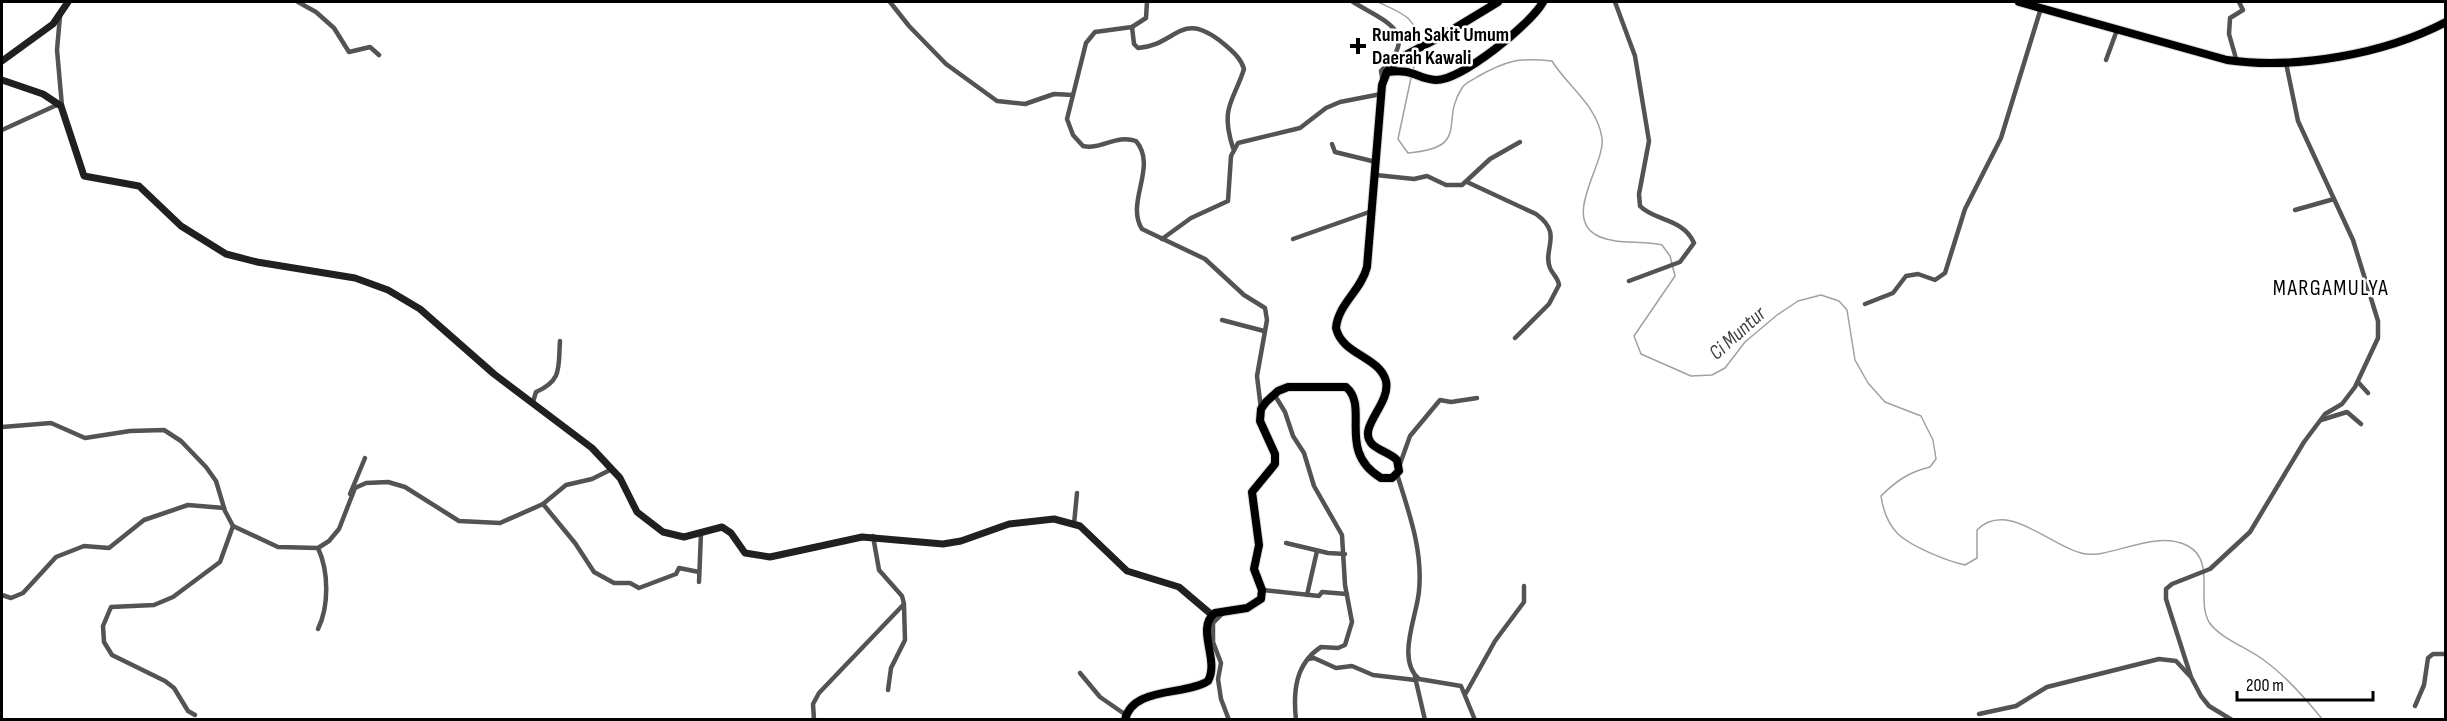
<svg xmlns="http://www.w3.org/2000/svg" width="2447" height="721" font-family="'Sofia Sans Condensed',sans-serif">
  <rect width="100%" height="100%" fill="#fff"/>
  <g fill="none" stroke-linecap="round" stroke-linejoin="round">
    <!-- stream -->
    <g stroke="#a1a1a1" stroke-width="1.5">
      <path d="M 1378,2 C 1399,12 1419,17 1417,44"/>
      <path d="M 1413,71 L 1416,55"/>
      <path d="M 1411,78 L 1398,139 L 1408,153 C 1472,147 1439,123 1462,88 C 1465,83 1473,80 1477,77 C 1505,61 1519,57 1552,61 C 1568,87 1597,105 1602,138 C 1606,163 1561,218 1598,236 C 1617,245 1642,240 1662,245 L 1670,256 L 1675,276 L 1634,336 L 1641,354 L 1691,376 L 1712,375 L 1725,368 L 1745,342 L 1777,315 L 1798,301 L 1821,295 L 1839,301 L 1847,310 L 1855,360 L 1868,383 L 1885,402 L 1921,416 L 1933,440 L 1936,459 L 1930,467 C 1909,472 1896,481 1881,496 C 1883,510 1887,523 1898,534 C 1912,547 1947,561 1965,565 L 1977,558 L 1977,530 C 2007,500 2049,545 2081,553 C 2109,561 2153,528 2188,546 C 2216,561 2196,600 2209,622 C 2219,638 2250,649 2265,661 C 2287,677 2306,699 2323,720"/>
    </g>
    <!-- primary casing -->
    <g stroke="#dbdbdb" stroke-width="10">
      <path id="primary" d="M 2019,2 L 2227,60 C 2295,70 2385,54 2446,22"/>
    </g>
    <!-- highway casing -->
    <g stroke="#dbdbdb" stroke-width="10">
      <g id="highway">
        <path d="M 1387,72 C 1413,68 1417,79 1436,80 C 1462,80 1531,24 1543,2"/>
        <path d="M 1125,720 C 1132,686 1185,696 1208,681 C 1220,660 1195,628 1215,613 L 1247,608 L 1261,599 L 1262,590 L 1254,569 L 1259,545 L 1252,492 L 1275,464 L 1275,454 L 1260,421 L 1261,409 L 1266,402 L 1278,391 L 1288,387 L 1346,387 C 1370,407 1336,451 1381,478 L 1392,478 L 1399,471 L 1397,460 C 1390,453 1380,451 1373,445 C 1355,428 1391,405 1386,381 C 1379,356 1342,355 1336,328 C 1338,304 1361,291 1367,267 L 1382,85 L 1387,72 L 1398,59 L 1442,36 L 1498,2"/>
      </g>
    </g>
    <!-- street -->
    <g stroke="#535353" stroke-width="4.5">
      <path d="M 298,2 L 316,12 L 334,28 L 349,52 L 370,47 L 379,55"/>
      <path d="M 890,2 L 909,26 L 946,64 L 997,101 L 1025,104 L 1054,94 L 1073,95"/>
      <path d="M 1147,2 L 1146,18 L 1132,27 L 1095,32 L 1086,43 L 1067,119 L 1073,135 L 1083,146 C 1102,150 1116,134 1136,141 C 1158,167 1125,202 1142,229 L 1205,259 L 1244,295 L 1265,308 L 1267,320 L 1257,376 L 1261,409"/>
      <path d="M 1353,2 C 1384,21 1422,32 1381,71 L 1383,82"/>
      <path d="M 1615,2 L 1635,56 L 1649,141 L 1639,194 L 1640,206 C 1654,221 1683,218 1694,243 L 1680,262 L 1629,281"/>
      <path d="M 60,16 L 57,50 L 62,106"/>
      <path d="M 1132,27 L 1134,44 L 1138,48 C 1178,45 1180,8 1224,44 C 1232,51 1241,58 1244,69 C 1233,103 1220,107 1233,148"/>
      <path d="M 2106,60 L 2117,30"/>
      <path d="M 2237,62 L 2229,34 L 2230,18 L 2243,10 L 2239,2"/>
      <path d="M 2,130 L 59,104"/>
      <path d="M 1332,144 L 1335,152 L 1376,162"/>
      <path d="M 1376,175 L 1414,179 L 1427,176 L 1446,185 L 1462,185 L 1490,159 L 1520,142"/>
      <path d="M 1467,182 L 1536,214 C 1564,234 1542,249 1550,268 C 1553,275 1558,277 1559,285 L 1549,304 L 1515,338"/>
      <path d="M 2295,210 L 2334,199"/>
      <path d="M 1162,239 L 1191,218 L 1228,201 L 1231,156 L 1238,143 L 1300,128 L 1326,108 L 1340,102 L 1381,94"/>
      <path d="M 1293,239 L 1372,211"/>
      <path d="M 1865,304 L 1893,293 L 1906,276 L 1918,274 L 1935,280 L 1945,273 L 1965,209 L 2001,138 L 2041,8"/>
      <path d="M 1222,320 L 1264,331"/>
      <path d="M 2358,382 L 2368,393"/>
      <path d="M 1274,394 L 1285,412 L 1293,436 L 1304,453 L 1314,486 L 1342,535 L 1345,585 L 1352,622 L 1345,645 L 1338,648 L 1321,647 C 1295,664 1293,692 1296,720"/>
      <path d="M 533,402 L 536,392 C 563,380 558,367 560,341"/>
      <path d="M 2321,420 L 2347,412 L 2361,424"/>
      <path d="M 2,427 L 51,423 L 85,438 L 130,431 L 164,430 L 181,441 L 206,467 L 216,481 L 225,511 L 233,526 L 278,547 L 318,548 L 329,541 L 339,529 L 355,488 L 366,483 L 388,482 L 405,487 L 459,521 L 500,523 L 543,504 L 566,485 L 592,479 L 612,469"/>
      <path d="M 1400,464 L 1410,436 L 1440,400 L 1451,402 L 1477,398"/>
      <path d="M 1397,474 C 1409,513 1423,550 1419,591 C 1417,616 1396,659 1419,679 L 1461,686 L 1475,720"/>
      <path d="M 350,494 L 365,458"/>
      <path d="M 543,504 L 575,543 L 594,572 L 614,583 L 630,583 L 639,588 L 676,574 L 679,568 L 699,572"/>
      <path d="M 1074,524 L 1077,493"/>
      <path d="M 1286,543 L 1328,553 L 1345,554"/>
      <path d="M 699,582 L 701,533"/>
      <path d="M 1263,590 L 1319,596 L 1322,592 L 1347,594"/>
      <path d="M 2,595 L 11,598 L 23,593 L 56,557 L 84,546 L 109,548 L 144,520 L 188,505 L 224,508"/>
      <path d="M 1307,595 L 1317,551"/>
      <path d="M 1223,613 L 1213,623 L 1213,642 L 1221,663 L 1218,679 L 1221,699 L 1229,720"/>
      <path d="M 318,629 C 329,606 329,572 318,548"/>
      <path d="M 1308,659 L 1314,658 L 1336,668 L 1352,666 L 1373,675 L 1415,680"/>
      <path d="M 1080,673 L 1100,697 L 1126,715"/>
      <path d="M 1415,677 L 1425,720"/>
      <path d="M 888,690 L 891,668 L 905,640 L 904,605"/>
      <path d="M 1466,693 L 1495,641 L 1524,602 L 1524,586"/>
      <path d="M 2415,706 L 2424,685 L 2428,658 L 2433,654 L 2446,654"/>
      <path d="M 1979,714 L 2016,706 L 2047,687 L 2159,659 L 2176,661 L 2189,675"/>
      <path d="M 195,715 L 188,711 L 174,688 L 165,681 L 112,655 L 104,642 L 103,626 L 111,607 L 154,605 L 173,597 L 220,562 L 233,526"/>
      <path d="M 814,720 L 813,704 L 819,693 L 904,604 L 902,596 L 879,570 L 873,536"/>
      <path d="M 2232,720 L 2209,706 L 2201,696 L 2191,677 L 2166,599 L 2166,589 L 2172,584 L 2210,569 L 2250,532 L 2304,442 L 2325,414 L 2342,404 L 2355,387 L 2378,338 L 2378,321 L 2353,240 L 2298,121 L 2286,63"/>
    </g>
    <!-- secondary -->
    <g stroke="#202020" stroke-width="7">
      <path d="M 2,61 L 53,24 L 68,2"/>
      <path d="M 2,80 L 43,94 L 61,106 L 84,176 L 139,186 L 181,226 L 226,254 L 257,262 L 355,278 L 388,290 L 420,309 L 494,374 L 592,448 L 620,478 L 637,512 L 663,532 L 684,537 L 722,527 L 731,533 L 745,553 L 770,557 L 862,537 L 943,544 L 961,541 L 1009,524 L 1054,519 L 1080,526 L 1127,571 L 1179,587 L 1212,615"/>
    </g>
    <!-- primary -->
    <use href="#primary" stroke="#000" stroke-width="8"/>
    <!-- highway -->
    <use href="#highway" stroke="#000" stroke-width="8"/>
  </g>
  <!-- markers -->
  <path fill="#000" stroke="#fff" stroke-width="2" d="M1355 37h6v6h6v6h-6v6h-6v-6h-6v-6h6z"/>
  <g text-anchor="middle" stroke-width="5" stroke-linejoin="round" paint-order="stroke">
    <!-- poi labels -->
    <g font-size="20" font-weight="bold" fill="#000" stroke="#fff" text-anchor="start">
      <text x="1372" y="41">Rumah Sakit Umum<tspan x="1372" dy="23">Daerah Kawali</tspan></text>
    </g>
    <!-- water labels -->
    <g font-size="21" font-style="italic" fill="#424242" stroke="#fff">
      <text transform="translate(1737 333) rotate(-42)" y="7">Ci Muntur</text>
    </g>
    <!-- quarter labels -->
    <g font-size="22" letter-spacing="1.5" fill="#000" stroke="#fff">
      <text x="2331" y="295">MARGAMULYA</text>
    </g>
  </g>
  <!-- border -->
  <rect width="2447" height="721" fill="none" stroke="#000000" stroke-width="6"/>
  <!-- scale -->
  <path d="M2237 691v9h136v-9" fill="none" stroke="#000000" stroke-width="3"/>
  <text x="2246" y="691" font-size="18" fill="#000000" stroke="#ffffff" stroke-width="4.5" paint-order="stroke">200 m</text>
</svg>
